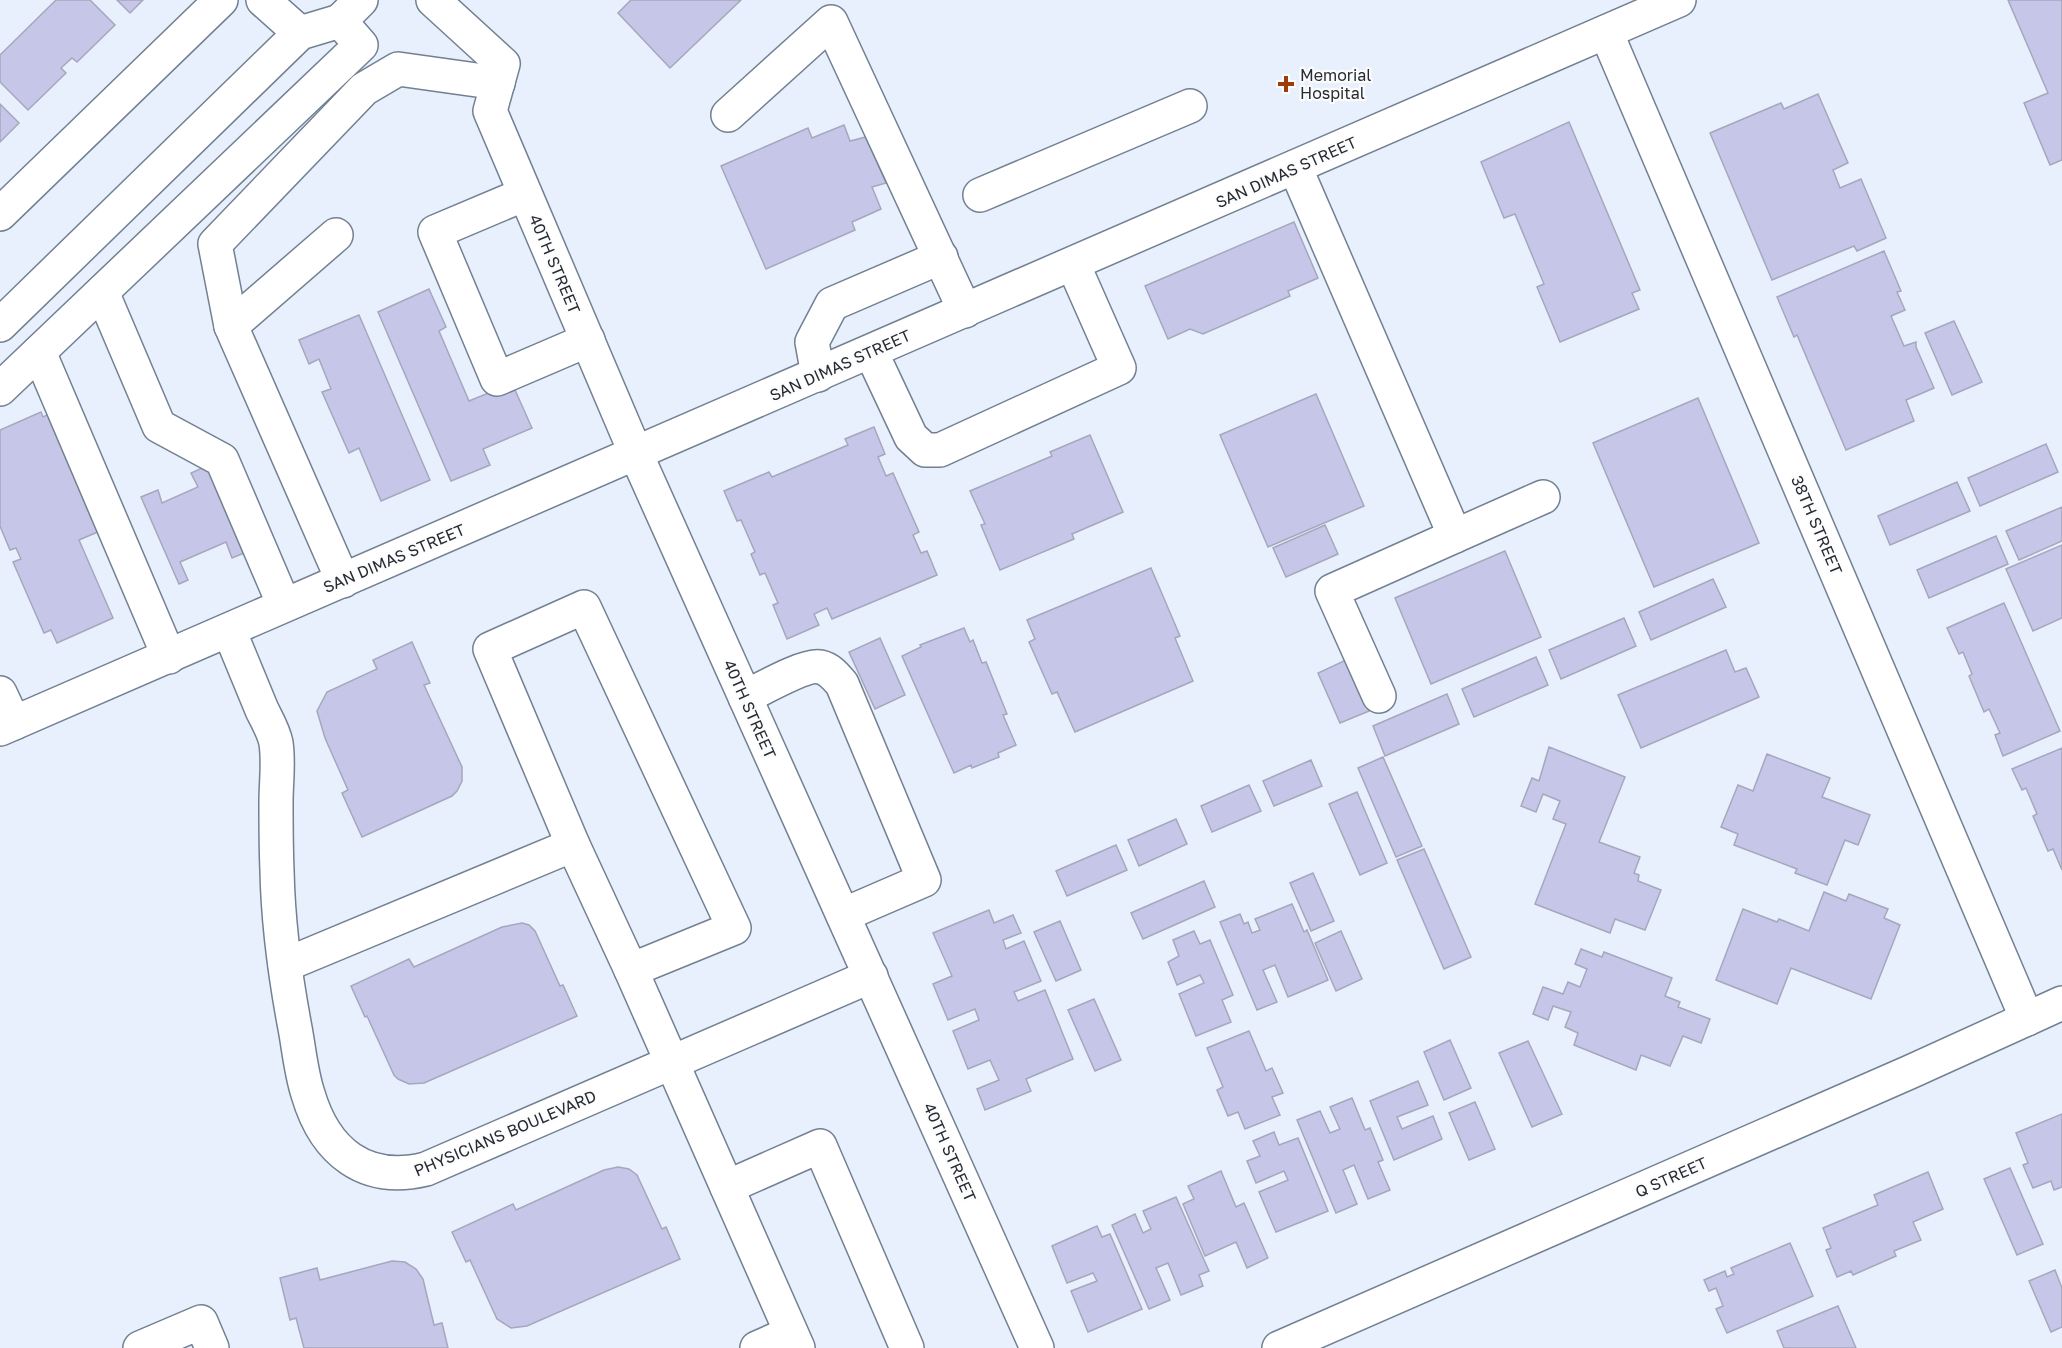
<svg xmlns="http://www.w3.org/2000/svg" width="2062" height="1348" font-family="'Golos Text',sans-serif">
  <rect width="100%" height="100%" fill="#e7f0fc"/>
  <!-- building -->
  <g fill="#c6c7e8" stroke="#a6a7bd" stroke-width="1.5">
    <path d="M 56,0 L 90,0 L 115,25 L 77,62 L 72,58 L 61,68 L 66,73 L 28,110 L 0,82 L 0,55 Z"/>
    <path d="M 117,0 L 143,0 L 130,13 Z"/>
    <path d="M 631,0 L 741,0 L 670,68 L 618,13 Z"/>
    <path d="M 2008,0 L 2062,0 L 2062,160 L 2050,165 L 2024,103 L 2048,93 Z"/>
    <path d="M 1818,94 L 1848,163 L 1833,170 L 1840,188 L 1861,179 L 1886,238 L 1857,251 L 1854,246 L 1772,280 L 1710,133 L 1781,103 L 1784,109 Z"/>
    <path d="M 0,104 L 19,123 L 0,142 Z"/>
    <path d="M 1569,122 L 1640,290 L 1632,293 L 1639,309 L 1560,342 L 1537,287 L 1544,284 L 1515,214 L 1504,218 L 1481,162 Z"/>
    <path d="M 844,125 L 850,141 L 866,137 L 886,183 L 872,187 L 881,209 L 852,222 L 855,230 L 766,269 L 721,166 L 808,128 L 812,138 Z"/>
    <path d="M 1294,222 L 1318,278 L 1288,291 L 1290,296 L 1203,334 L 1190,329 L 1168,339 L 1145,286 Z"/>
    <path d="M 1884,251 L 1901,291 L 1897,292 L 1905,310 L 1891,316 L 1904,346 L 1916,342 L 1916,347 L 1934,388 L 1906,400 L 1914,421 L 1846,450 L 1797,335 L 1794,337 L 1777,297 Z"/>
    <path d="M 429,289 L 446,327 L 439,331 L 469,401 L 508,385 L 511,392 L 515,390 L 532,428 L 483,449 L 490,465 L 451,481 L 378,312 Z"/>
    <path d="M 359,315 L 430,480 L 381,501 L 359,448 L 349,453 L 322,392 L 331,389 L 319,359 L 309,364 L 299,340 Z"/>
    <path d="M 1954,321 L 1982,382 L 1952,395 L 1925,333 Z"/>
    <path d="M 1316,394 L 1364,506 L 1268,547 L 1220,435 Z"/>
    <path d="M 1698,398 L 1759,543 L 1654,587 L 1593,443 Z"/>
    <path d="M 41,412 L 43,417 L 49,414 L 100,531 L 79,540 L 113,618 L 57,643 L 51,630 L 44,633 L 13,562 L 21,559 L 16,548 L 10,550 L 0,526 L 0,430 Z"/>
    <path d="M 874,427 L 885,454 L 878,457 L 886,476 L 893,473 L 919,532 L 913,535 L 921,553 L 927,551 L 937,575 L 832,619 L 827,608 L 814,614 L 819,625 L 787,639 L 773,605 L 778,603 L 765,573 L 760,575 L 751,554 L 755,552 L 741,520 L 737,521 L 724,491 L 769,472 L 772,477 L 848,445 L 845,439 Z"/>
    <path d="M 1090,435 L 1123,512 L 1072,534 L 1074,539 L 1000,570 L 981,525 L 985,524 L 970,491 L 1052,456 L 1050,452 Z"/>
    <path d="M 2046,444 L 2058,472 L 1980,506 L 1968,478 Z"/>
    <path d="M 211,464 L 249,551 L 232,558 L 226,542 L 180,562 L 188,580 L 179,584 L 141,497 L 158,490 L 162,503 L 198,487 L 191,473 Z"/>
    <path d="M 1957,482 L 1970,511 L 1890,545 L 1878,516 Z"/>
    <path d="M 2062,507 L 2062,541 L 2019,560 L 2006,531 Z"/>
    <path d="M 1325,525 L 1338,554 L 1286,577 L 1273,548 Z"/>
    <path d="M 1996,536 L 2008,564 L 1929,598 L 1917,570 Z"/>
    <path d="M 2062,545 L 2062,618 L 2033,631 L 2006,569 Z"/>
    <path d="M 1505,551 L 1541,637 L 1431,684 L 1395,598 Z"/>
    <path d="M 1151,568 L 1180,636 L 1175,638 L 1193,681 L 1075,732 L 1057,692 L 1052,694 L 1029,642 L 1035,639 L 1027,620 Z"/>
    <path d="M 1713,579 L 1726,607 L 1651,640 L 1639,612 Z"/>
    <path d="M 2004,603 L 2060,731 L 2003,756 L 1995,735 L 2000,733 L 1989,709 L 1984,712 L 1969,676 L 1972,674 L 1963,652 L 1959,654 L 1947,628 Z"/>
    <path d="M 1624,618 L 1636,646 L 1561,679 L 1549,650 Z"/>
    <path d="M 964,628 L 970,642 L 973,640 L 982,663 L 986,662 L 1007,714 L 1003,715 L 1016,745 L 998,753 L 999,757 L 972,768 L 971,765 L 954,773 L 902,656 L 921,647 L 920,645 Z"/>
    <path d="M 880,638 L 905,695 L 875,709 L 849,652 Z"/>
    <path d="M 412,642 L 430,683 L 424,685 L 462,767 L 462,781 L 457,791 L 452,796 L 362,837 L 342,793 L 348,790 L 325,738 L 317,711 L 327,692 L 377,669 L 373,660 Z"/>
    <path d="M 1726,650 L 1735,672 L 1746,668 L 1759,697 L 1641,748 L 1618,695 Z"/>
    <path d="M 1536,657 L 1548,685 L 1474,717 L 1462,689 Z"/>
    <path d="M 1346,660 L 1369,711 L 1340,723 L 1318,673 Z"/>
    <path d="M 1447,694 L 1459,724 L 1385,756 L 1373,726 Z"/>
    <path d="M 1549,747 L 1625,777 L 1599,842 L 1640,857 L 1634,873 L 1639,875 L 1638,881 L 1661,890 L 1645,930 L 1615,919 L 1610,933 L 1535,904 L 1566,824 L 1553,819 L 1560,801 L 1543,794 L 1536,812 L 1521,806 L 1532,778 L 1539,781 Z"/>
    <path d="M 2062,748 L 2062,870 L 2053,849 L 2048,851 L 2033,816 L 2037,814 L 2026,788 L 2022,790 L 2012,769 Z"/>
    <path d="M 1767,754 L 1830,778 L 1822,797 L 1870,815 L 1858,845 L 1845,840 L 1827,885 L 1795,873 L 1797,869 L 1734,845 L 1738,834 L 1721,827 L 1738,785 L 1753,791 Z"/>
    <path d="M 1383,757 L 1422,846 L 1396,857 L 1358,768 Z"/>
    <path d="M 1311,760 L 1322,786 L 1274,806 L 1263,781 Z"/>
    <path d="M 1249,785 L 1261,811 L 1212,832 L 1201,806 Z"/>
    <path d="M 1357,792 L 1387,863 L 1360,875 L 1329,804 Z"/>
    <path d="M 1176,819 L 1187,844 L 1139,866 L 1128,840 Z"/>
    <path d="M 1116,845 L 1127,870 L 1067,896 L 1056,871 Z"/>
    <path d="M 1424,849 L 1471,957 L 1444,969 L 1397,860 Z"/>
    <path d="M 1313,873 L 1334,921 L 1311,931 L 1290,883 Z"/>
    <path d="M 1204,881 L 1215,907 L 1143,939 L 1131,913 Z"/>
    <path d="M 1824,892 L 1846,901 L 1849,894 L 1888,909 L 1884,918 L 1900,925 L 1871,999 L 1791,968 L 1777,1004 L 1716,980 L 1743,909 L 1777,922 L 1779,919 L 1809,931 Z"/>
    <path d="M 1292,904 L 1304,932 L 1307,930 L 1328,980 L 1288,997 L 1275,965 L 1263,970 L 1277,1002 L 1257,1010 L 1220,922 L 1240,914 L 1244,924 L 1248,922 L 1252,933 L 1260,930 L 1255,919 Z"/>
    <path d="M 989,910 L 994,923 L 1013,915 L 1021,933 L 1003,940 L 1006,949 L 1024,941 L 1041,981 L 1014,992 L 1018,1001 L 1045,990 L 1073,1059 L 1026,1079 L 1031,1091 L 985,1110 L 977,1089 L 999,1080 L 990,1060 L 968,1069 L 953,1031 L 979,1020 L 975,1009 L 948,1020 L 933,984 L 952,976 L 933,933 Z"/>
    <path d="M 1060,921 L 1081,970 L 1056,981 L 1034,932 Z"/>
    <path d="M 522,923 L 529,925 L 535,931 L 560,986 L 563,985 L 577,1016 L 424,1083 L 409,1084 L 398,1079 L 394,1075 L 367,1016 L 365,1017 L 351,986 L 409,959 L 414,967 L 502,927 Z"/>
    <path d="M 1194,931 L 1200,944 L 1210,940 L 1233,995 L 1222,1000 L 1231,1022 L 1196,1036 L 1179,994 L 1204,983 L 1200,975 L 1177,985 L 1168,962 L 1179,956 L 1173,940 Z"/>
    <path d="M 1341,931 L 1362,979 L 1336,991 L 1315,943 Z"/>
    <path d="M 1581,949 L 1602,957 L 1604,952 L 1672,978 L 1665,996 L 1680,1002 L 1678,1007 L 1710,1019 L 1701,1043 L 1683,1036 L 1670,1066 L 1641,1055 L 1636,1070 L 1574,1045 L 1578,1033 L 1565,1027 L 1571,1012 L 1553,1006 L 1548,1020 L 1533,1014 L 1543,987 L 1563,994 L 1568,982 L 1580,987 L 1587,969 L 1575,964 Z"/>
    <path d="M 1094,999 L 1121,1060 L 1095,1071 L 1068,1010 Z"/>
    <path d="M 1249,1031 L 1266,1071 L 1272,1068 L 1283,1093 L 1272,1097 L 1280,1115 L 1245,1129 L 1238,1112 L 1228,1116 L 1217,1090 L 1223,1087 L 1207,1048 Z"/>
    <path d="M 1450,1040 L 1471,1088 L 1444,1100 L 1424,1052 Z"/>
    <path d="M 1528,1041 L 1562,1114 L 1532,1127 L 1499,1053 Z"/>
    <path d="M 1418,1081 L 1428,1105 L 1397,1117 L 1402,1129 L 1433,1116 L 1442,1139 L 1394,1160 L 1370,1101 Z"/>
    <path d="M 1352,1098 L 1365,1130 L 1370,1128 L 1383,1160 L 1378,1162 L 1390,1190 L 1368,1199 L 1354,1165 L 1343,1170 L 1357,1204 L 1336,1213 L 1297,1120 L 1320,1111 L 1330,1133 L 1340,1129 L 1330,1107 Z"/>
    <path d="M 1475,1102 L 1495,1149 L 1469,1160 L 1449,1113 Z"/>
    <path d="M 2062,1114 L 2062,1187 L 2054,1190 L 2051,1181 L 2033,1188 L 2023,1165 L 2028,1163 L 2016,1133 Z"/>
    <path d="M 1274,1132 L 1279,1145 L 1298,1138 L 1328,1211 L 1276,1232 L 1259,1192 L 1288,1180 L 1284,1171 L 1256,1183 L 1247,1161 L 1260,1156 L 1253,1141 Z"/>
    <path d="M 618,1167 L 629,1169 L 637,1175 L 662,1229 L 666,1227 L 680,1259 L 527,1326 L 511,1328 L 497,1319 L 470,1260 L 466,1262 L 452,1232 L 513,1204 L 516,1210 L 604,1170 Z"/>
    <path d="M 2010,1168 L 2043,1244 L 2017,1255 L 1984,1179 Z"/>
    <path d="M 1221,1171 L 1236,1207 L 1244,1203 L 1268,1258 L 1247,1268 L 1236,1242 L 1205,1256 L 1183,1204 L 1194,1199 L 1188,1186 Z"/>
    <path d="M 1928,1172 L 1943,1209 L 1913,1222 L 1921,1240 L 1894,1251 L 1896,1256 L 1853,1275 L 1851,1271 L 1837,1277 L 1826,1250 L 1831,1248 L 1823,1228 L 1878,1205 L 1874,1195 Z"/>
    <path d="M 1176,1197 L 1209,1271 L 1199,1275 L 1203,1286 L 1181,1295 L 1168,1263 L 1156,1268 L 1170,1300 L 1149,1309 L 1112,1225 L 1135,1214 L 1143,1233 L 1151,1229 L 1143,1211 Z"/>
    <path d="M 1097,1226 L 1102,1237 L 1110,1234 L 1142,1309 L 1088,1332 L 1071,1291 L 1097,1281 L 1093,1273 L 1067,1283 L 1052,1246 Z"/>
    <path d="M 1790,1243 L 1813,1296 L 1727,1333 L 1716,1309 L 1723,1306 L 1716,1288 L 1709,1291 L 1704,1280 L 1725,1271 L 1727,1277 L 1734,1274 L 1731,1268 Z"/>
    <path d="M 392,1261 L 405,1262 L 416,1269 L 423,1279 L 434,1325 L 442,1323 L 448,1348 L 304,1348 L 296,1318 L 290,1320 L 280,1278 L 317,1268 L 320,1280 Z"/>
    <path d="M 2055,1270 L 2062,1288 L 2062,1327 L 2051,1332 L 2029,1281 Z"/>
    <path d="M 1838,1306 L 1856,1348 L 1784,1348 L 1777,1331 Z"/>
  </g>
  <g fill="none" stroke-linecap="round" stroke-linejoin="round">
    <!-- minor casing -->
    <g stroke="#728092" stroke-width="36">
      <g id="minor">
        <path d="M 263,0 L 300,33"/>
        <path d="M 433,0 L 503,64 L 490,111 L 636,454 L 1037,1348"/>
        <path d="M 1606,32 L 2027,1019"/>
        <path d="M 728,115 L 831,22 L 965,311"/>
        <path d="M 1295,167 L 1455,536 L 1543,497"/>
        <path d="M 525,194 L 435,232 L 497,379 L 588,340"/>
        <path d="M 980,195 L 1190,106"/>
        <path d="M 0,214 L 221,0"/>
        <path d="M 102,292 L 159,426 L 222,460 L 284,605"/>
        <path d="M 0,325 L 300,33 L 340,21"/>
        <path d="M 231,326 L 336,235"/>
        <path d="M 39,352 L 169,657"/>
        <path d="M 871,352 L 911,437 L 925,450 L 940,450 L 1119,368 L 1073,264"/>
        <path d="M 818,375 L 812,342 L 832,304 L 941,257"/>
        <path d="M 0,389 L 361,45 L 340,21 L 361,0"/>
        <path d="M 343,581 L 231,326 L 215,244 L 364,89 L 398,69 L 498,83"/>
        <path d="M 584,607 L 734,928 L 631,970 L 573,845 L 490,649 Z"/>
        <path d="M 229,630 C 240,657 251,683 262,710 C 267,720 274,732 276,743 C 279,763 276,782 276,802 C 276,825 276,848 277,870 C 278,923 285,975 295,1028 C 299,1049 301,1073 308,1094 C 325,1152 365,1184 426,1169 L 871,976"/>
        <path d="M 0,693 L 14,723"/>
        <path d="M 1379,696 L 1332,591 L 1455,536"/>
        <path d="M 745,697 C 760,690 805,664 820,667 C 830,669 836,677 842,684 L 924,880 L 843,915"/>
        <path d="M 0,729 L 1679,0"/>
        <path d="M 285,965 L 573,845"/>
        <path d="M 631,970 L 798,1348"/>
        <path d="M 727,1187 L 820,1146 L 907,1348"/>
        <path d="M 140,1348 L 201,1322 L 212,1348"/>
        <path d="M 757,1348 L 791,1333"/>
        <path d="M 1279,1348 L 1910,1072 L 2062,1003"/>
      </g>
    </g>
    <!-- minor -->
    <use href="#minor" stroke="#fff" stroke-width="33"/>
  </g>
  <!-- markers -->
  <path fill="#a03b0a" stroke="#fcfcfc" stroke-width="2" d="M1283 75h6v6h6v6h-6v6h-6v-6h-6v-6h6z"/>
  <g text-anchor="middle" stroke-width="4.5" stroke-linejoin="round" paint-order="stroke">
    <!-- poi labels -->
    <g font-size="16" fill="#262b33" stroke="#fcfcfc" text-anchor="start">
      <text x="1300" y="81">Memorial<tspan x="1300" dy="18">Hospital</tspan></text>
    </g>
    <!-- street labels -->
    <g font-size="16" fill="#262b33" stroke="#fcfcfc">
      <text transform="translate(1286 172) rotate(-24)" y="6">SAN DIMAS STREET</text>
      <text transform="translate(555 264) rotate(67)" y="6">40TH STREET</text>
      <text transform="translate(840 365) rotate(-24)" y="6">SAN DIMAS STREET</text>
      <text transform="translate(1817 525) rotate(67)" y="6">38TH STREET</text>
      <text transform="translate(394 558) rotate(-23)" y="6">SAN DIMAS STREET</text>
      <text transform="translate(750 709) rotate(66)" y="6">40TH STREET</text>
      <text transform="translate(505 1133) rotate(-23)" y="6">PHYSICIANS BOULEVARD</text>
      <text transform="translate(950 1152) rotate(66)" y="6">40TH STREET</text>
      <text transform="translate(1671 1177) rotate(-24)" y="6">Q STREET</text>
    </g>
  </g>
</svg>
